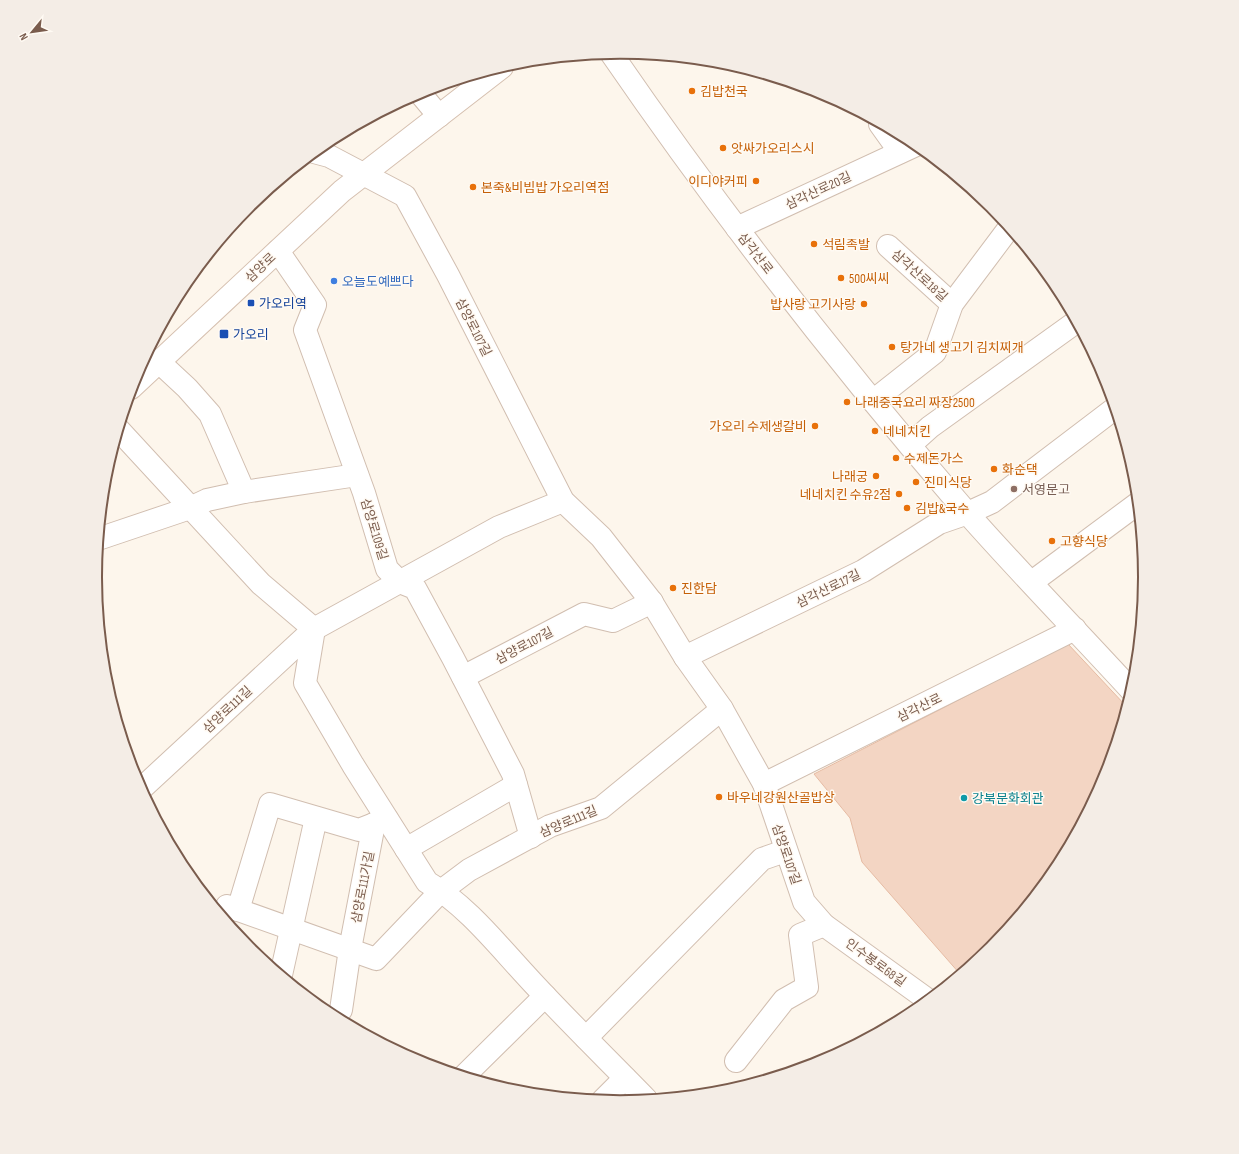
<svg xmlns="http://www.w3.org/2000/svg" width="1239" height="1154" font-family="'Sofia Sans Condensed','Noto Sans KR',sans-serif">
  <rect width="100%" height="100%" fill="#fdf6ec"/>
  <!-- building -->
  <path fill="#f3d5c3" stroke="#e6bba3" d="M 1068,644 L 1126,706 L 1104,778 L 1056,869 L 991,948 L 960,974 L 862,862 L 850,818 L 814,774 Z"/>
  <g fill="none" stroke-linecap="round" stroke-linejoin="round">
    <!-- minor casing -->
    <g stroke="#d1beb0" stroke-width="24">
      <g id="minor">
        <path d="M 419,92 L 439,116"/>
        <path d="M 880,124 L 900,152"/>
        <path d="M 314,152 L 329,156 L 405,196 L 448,275 L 563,501 L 601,537 L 651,601 L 685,657 L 722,709 L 764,784 L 804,902 L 824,925 L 928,1000"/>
        <path d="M 737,228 L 916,145"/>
        <path d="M 888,246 L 952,304"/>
        <path d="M 278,251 L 315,305 L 305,330 L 364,493 L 387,569 L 400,582 L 415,588 L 453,658 L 513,774 L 531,837"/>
        <path d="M 159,362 L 187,388 L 210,414 L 244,492"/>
        <path d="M 873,401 L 935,352 L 952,304 L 1009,228"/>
        <path d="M 118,429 L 261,584 L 314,629"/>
        <path d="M 910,445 L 930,427 L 1076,322"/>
        <path d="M 98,539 L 190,508 L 207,500 L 244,492 L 357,475"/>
        <path d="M 1032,582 L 1137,504"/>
        <path d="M 314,629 L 305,683 L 353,765 L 427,882 C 468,906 499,947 532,982 C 569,1022 608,1060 646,1099"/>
        <path d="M 685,657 L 863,571 L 939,523 L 968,513 L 992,502 L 1114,409"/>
        <path d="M 463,677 L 584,614 L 613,621 L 652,602"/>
        <path d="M 764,784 L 1075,629"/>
        <path d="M 141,789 L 314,629 L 499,527 L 563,501"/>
        <path d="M 406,849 L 516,785"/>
        <path d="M 227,906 L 376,959 L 441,891 L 469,870 L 550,826 L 601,808 L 722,709"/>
        <path d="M 238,910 L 270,804 L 359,830 L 387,819"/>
        <path d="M 281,975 L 316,818"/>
        <path d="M 341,1010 L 350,949 L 374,824"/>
        <path d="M 586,1038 L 762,859 L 785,851"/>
        <path d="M 736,1061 L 784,1000 L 807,987 L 800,935 L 824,925"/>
        <path d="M 464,1076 L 545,996"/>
        <path d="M 603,1100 L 625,1078"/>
      </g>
    </g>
    <!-- tertiary casing -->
    <g stroke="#d1beb0" stroke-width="24">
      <path id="tertiary" d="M 611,53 C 721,213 841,367 968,514 C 1021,574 1077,631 1131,690"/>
    </g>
    <!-- secondary casing -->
    <g stroke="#d6c0b0" stroke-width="24">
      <path id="secondary" d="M 131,388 L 342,191 L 502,67"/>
    </g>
    <!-- minor -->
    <use href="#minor" stroke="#fff" stroke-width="22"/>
    <!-- tertiary -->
    <use href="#tertiary" stroke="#fff" stroke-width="22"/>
    <!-- secondary -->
    <use href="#secondary" stroke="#fff" stroke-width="22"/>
  </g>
  <!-- markers -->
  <g fill="#e8710a" stroke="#fffaf3" stroke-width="1.5">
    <circle cx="692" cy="91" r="4"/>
    <circle cx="723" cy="148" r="4"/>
    <circle cx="756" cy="181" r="4"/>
    <circle cx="473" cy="187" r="4"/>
    <circle cx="814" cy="244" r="4"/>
    <circle cx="841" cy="278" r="4"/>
    <circle cx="864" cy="304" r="4"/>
    <circle cx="892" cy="347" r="4"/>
    <circle cx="847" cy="402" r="4"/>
    <circle cx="815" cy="426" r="4"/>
    <circle cx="875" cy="431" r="4"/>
    <circle cx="896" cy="458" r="4"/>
    <circle cx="994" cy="469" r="4"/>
    <circle cx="876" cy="476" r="4"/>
    <circle cx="916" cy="482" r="4"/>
    <circle cx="899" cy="494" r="4"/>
    <circle cx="907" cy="508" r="4"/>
    <circle cx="1052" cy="541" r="4"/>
    <circle cx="673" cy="588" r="4"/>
    <circle cx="719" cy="797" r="4"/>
  </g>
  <circle fill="#3f7fe0" stroke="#fffaf3" stroke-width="1.5" cx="334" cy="281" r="4"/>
  <g fill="#1a4fb4" stroke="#fffaf3" stroke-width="1.5">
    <rect x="247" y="299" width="8" height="8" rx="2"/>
    <rect x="219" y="329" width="10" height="10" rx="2"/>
  </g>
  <circle fill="#8d6e63" stroke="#fffaf3" stroke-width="1.5" cx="1014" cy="489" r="4"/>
  <circle fill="#0f9aa8" stroke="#fffaf3" stroke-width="1.5" cx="964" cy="798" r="4"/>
  <g text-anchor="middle" stroke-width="3" stroke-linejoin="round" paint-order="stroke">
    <!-- food labels -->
    <g font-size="13" fill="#c56008" stroke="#fffaf3" text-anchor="start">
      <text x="700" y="96">김밥천국</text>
      <text x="731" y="153">앗싸가오리스시</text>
      <text x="748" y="186" text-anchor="end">이디야커피</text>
      <text x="481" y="192">본죽&amp;비빔밥 가오리역점</text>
      <text x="822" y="249">석림족발</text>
      <text x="849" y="283">500씨씨</text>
      <text x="856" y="309" text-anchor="end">밥사랑 고기사랑</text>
      <text x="900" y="352">탕가네 생고기 김치찌개</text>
      <text x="855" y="407">나래중국요리 짜장2500</text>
      <text x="807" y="431" text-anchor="end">가오리 수제생갈비</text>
      <text x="883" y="436">네네치킨</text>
      <text x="904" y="463">수제돈가스</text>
      <text x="1002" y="474">화순댁</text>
      <text x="868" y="481" text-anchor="end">나래궁</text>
      <text x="924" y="487">진미식당</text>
      <text x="891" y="499" text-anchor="end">네네치킨 수유2점</text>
      <text x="915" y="513">김밥&amp;국수</text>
      <text x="1060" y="546">고향식당</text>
      <text x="681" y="593">진한담</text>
      <text x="727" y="802">바우네강원산골밥상</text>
    </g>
    <!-- street labels -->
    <g font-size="13" fill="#7a5c4d" stroke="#fffaf3">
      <text transform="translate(818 190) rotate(-25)" y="5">삼각산로20길</text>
      <text transform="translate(756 253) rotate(52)" y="5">삼각산로</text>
      <text transform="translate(260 267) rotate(-43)" y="5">삼양로</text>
      <text transform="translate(920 275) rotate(42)" y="5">삼각산로18길</text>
      <text transform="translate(474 327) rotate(63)" y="5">삼양로107길</text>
      <text transform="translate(375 529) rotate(73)" y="5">삼양로109길</text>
      <text transform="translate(828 588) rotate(-26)" y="5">삼각산로17길</text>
      <text transform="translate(524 645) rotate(-28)" y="5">삼양로107길</text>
      <text transform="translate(919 707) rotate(-26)" y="5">삼각산로</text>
      <text transform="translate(227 709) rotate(-43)" y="5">삼양로111길</text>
      <text transform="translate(568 821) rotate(-23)" y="5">삼양로111길</text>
      <text transform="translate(787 854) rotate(71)" y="5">삼양로107길</text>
      <text transform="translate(362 887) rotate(-79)" y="5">삼양로111가길</text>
      <text transform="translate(876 962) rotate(36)" y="5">인수봉로68길</text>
    </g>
    <!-- shop labels -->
    <g font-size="13" fill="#366cbe" stroke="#fffaf3" text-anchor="start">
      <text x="342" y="286">오늘도예쁘다</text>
    </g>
    <!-- transit labels -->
    <g font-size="13" fill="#164399" stroke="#fffaf3" text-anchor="start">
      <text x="259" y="308">가오리역</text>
      <text x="233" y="339">가오리</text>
    </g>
    <!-- education labels -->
    <g font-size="13" fill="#785e54" stroke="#fffaf3" text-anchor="start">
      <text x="1022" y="494">서영문고</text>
    </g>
    <!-- culture labels -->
    <g font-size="13" fill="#0d838f" stroke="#fffaf3" text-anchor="start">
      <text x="972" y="803">강북문화회관</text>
    </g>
  </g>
  <!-- crop -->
  <path d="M0 0H1239V1154H0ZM102 577a518 518 0 1 1 1036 0a518 518 0 1 1-1036 0Z" fill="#f4ede6" fill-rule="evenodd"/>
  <path fill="none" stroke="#7a5c4d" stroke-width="2" d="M102 577a518 518 0 1 1 1036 0a518 518 0 1 1-1036 0Z"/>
  <!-- north arrow -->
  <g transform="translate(32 32) rotate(241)" stroke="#fffaf3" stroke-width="3" paint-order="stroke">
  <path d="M0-3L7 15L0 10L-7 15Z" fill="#7a5c4d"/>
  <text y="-6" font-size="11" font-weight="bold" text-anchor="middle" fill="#7a5c4d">N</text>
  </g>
</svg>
